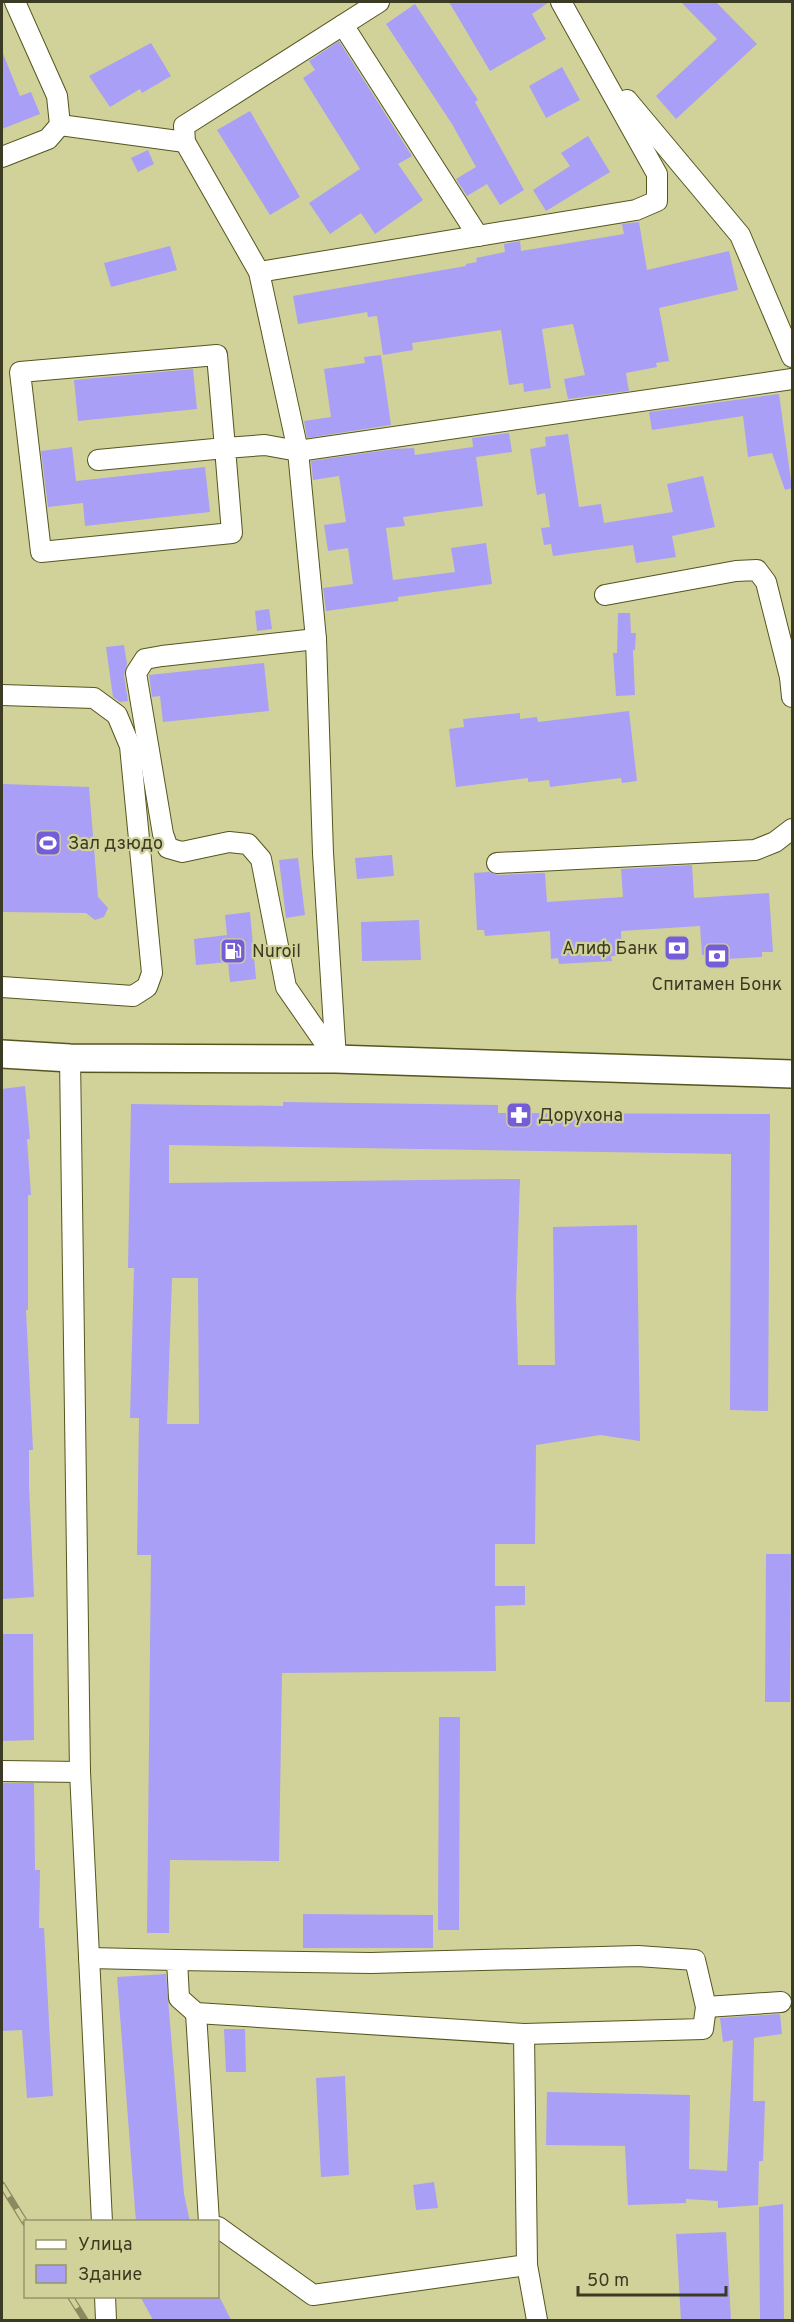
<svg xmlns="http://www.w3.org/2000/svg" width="794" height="2322" font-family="Overpass,sans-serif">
  <rect width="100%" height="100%" fill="#d1d299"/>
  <!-- building -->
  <g fill="#a99ff7" fill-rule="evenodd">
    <path d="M 449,2 L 549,2 L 532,14 L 546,39 L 490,71 Z"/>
    <path d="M 681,2 L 716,2 L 757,44 L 676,119 L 656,96 L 717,39 Z"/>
    <path d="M 415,4 L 478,100 L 475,102 L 524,190 L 500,205 L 487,184 L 467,196 L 456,179 L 476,167 L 452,124 L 386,24 Z"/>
    <path d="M 339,41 L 412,156 L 398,164 L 423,200 L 375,234 L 361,213 L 330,234 L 309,203 L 360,169 L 303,78 L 315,70 L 309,61 Z"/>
    <path d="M 151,43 L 171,76 L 142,93 L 140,89 L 110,107 L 89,76 Z"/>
    <path d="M 2,51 L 20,96 L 31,92 L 40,114 L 2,129 Z"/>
    <path d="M 562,67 L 580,100 L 546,118 L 529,86 Z"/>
    <path d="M 250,111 L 300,197 L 270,215 L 217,130 Z"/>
    <path d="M 588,136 L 610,172 L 546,211 L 533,190 L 570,166 L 561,153 Z"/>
    <path d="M 148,150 L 154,164 L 138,172 L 131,158 Z"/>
    <path d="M 639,222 L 647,270 L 729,251 L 738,290 L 659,308 L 669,361 L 656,363 L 657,367 L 626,373 L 629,391 L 568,399 L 564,379 L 585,375 L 573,324 L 542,329 L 551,388 L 524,392 L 523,383 L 509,385 L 501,330 L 412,343 L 413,350 L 383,355 L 377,316 L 368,317 L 367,312 L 298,324 L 293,296 L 466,266 L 466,264 L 477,262 L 476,258 L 505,252 L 504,244 L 520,241 L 521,251 L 624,234 L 622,224 Z"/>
    <path d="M 170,246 L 177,270 L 111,287 L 104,263 Z"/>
    <path d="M 381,355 L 391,425 L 307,438 L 304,421 L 331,417 L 324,369 L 365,363 L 364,357 Z"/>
    <path d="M 193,369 L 197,409 L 78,421 L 74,380 Z"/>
    <path d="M 779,394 L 792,488 L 785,490 L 772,453 L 748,457 L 743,416 L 652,430 L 649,412 Z"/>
    <path d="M 509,433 L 512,452 L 476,457 L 483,506 L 403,517 L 405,526 L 386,528 L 393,580 L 455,572 L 451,548 L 486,543 L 492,584 L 398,597 L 398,601 L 326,611 L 323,588 L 353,584 L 348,548 L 328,551 L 324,525 L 346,522 L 339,476 L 313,480 L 311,461 L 394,449 L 414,448 L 415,455 L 473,447 L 472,438 Z"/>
    <path d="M 568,434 L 579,507 L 601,504 L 604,523 L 673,512 L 667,484 L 703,476 L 715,527 L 672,536 L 676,557 L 636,563 L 633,545 L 553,556 L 551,544 L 544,545 L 541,528 L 550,527 L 545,493 L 537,495 L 530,449 L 546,446 L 545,437 Z"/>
    <path d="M 72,447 L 76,481 L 205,467 L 210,512 L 85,526 L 83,503 L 48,507 L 41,451 Z"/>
    <path d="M 269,609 L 272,629 L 257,631 L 255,611 Z"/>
    <path d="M 618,613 L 630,613 L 631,633 L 636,633 L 635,650 L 633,650 L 635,695 L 616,696 L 613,653 L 617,653 Z"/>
    <path d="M 124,645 L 127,664 L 124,675 L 128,701 L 120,702 L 113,697 L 106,647 Z"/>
    <path d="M 264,663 L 269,711 L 163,722 L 160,696 L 152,697 L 149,675 Z"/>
    <path d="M 629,711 L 637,781 L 622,783 L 621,778 L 550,787 L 549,780 L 528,782 L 528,778 L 456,787 L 449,729 L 464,727 L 463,719 L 520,713 L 520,719 L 537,717 L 538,722 Z"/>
    <path d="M 2,784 L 89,787 L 98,897 L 108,908 L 104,917 L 95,920 L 86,913 L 2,912 Z"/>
    <path d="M 392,855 L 394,876 L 357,879 L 355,858 Z"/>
    <path d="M 298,858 L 305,915 L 286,918 L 279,860 Z"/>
    <path d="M 692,865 L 694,898 L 769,893 L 773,952 L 762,952 L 762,957 L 709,960 L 708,954 L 702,955 L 700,926 L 621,931 L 622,956 L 611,956 L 612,961 L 559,964 L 558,958 L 551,959 L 550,931 L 485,936 L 484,930 L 477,930 L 474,873 L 489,872 L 498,875 L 545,873 L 547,902 L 623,897 L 621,869 Z"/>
    <path d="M 250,912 L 256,979 L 230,982 L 228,962 L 196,965 L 194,939 L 227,935 L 225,915 Z"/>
    <path d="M 419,920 L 421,960 L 362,961 L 361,922 Z"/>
    <path d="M 25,1086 L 30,1139 L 27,1139 L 31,1195 L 28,1195 L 28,1310 L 26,1310 L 33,1450 L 29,1450 L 29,1486 L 34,1597 L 2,1599 L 2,1089 Z"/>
    <path d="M 283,1102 L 498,1105 L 498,1113 L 770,1114 L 768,1411 L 730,1410 L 731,1154 L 169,1145 L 169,1183 L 520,1179 L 516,1299 L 518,1365 L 555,1365 L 553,1227 L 637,1225 L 640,1441 L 600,1435 L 536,1445 L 535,1544 L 495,1544 L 495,1586 L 525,1586 L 525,1605 L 495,1606 L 496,1671 L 282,1673 L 279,1861 L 170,1860 L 169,1933 L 147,1933 L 151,1555 L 137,1555 L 139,1418 L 130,1418 L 134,1268 L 128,1268 L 131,1104 L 283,1106 ZM 172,1278 L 198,1278 L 199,1424 L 167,1424 Z"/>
    <path d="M 766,1554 L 791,1554 L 790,1702 L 765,1702 Z"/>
    <path d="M 2,1634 L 33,1634 L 34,1740 L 2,1741 Z"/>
    <path d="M 439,1717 L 460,1717 L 459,1930 L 438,1930 Z"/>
    <path d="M 2,1783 L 34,1783 L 35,1870 L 40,1870 L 39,1928 L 44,1928 L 53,2096 L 27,2098 L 22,2030 L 2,2031 Z"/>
    <path d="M 303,1914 L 433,1915 L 433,1948 L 303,1948 Z"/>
    <path d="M 166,1974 L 184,2194 L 190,2222 L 136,2222 L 117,1977 Z"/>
    <path d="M 780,2014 L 782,2034 L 754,2038 L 753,2101 L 765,2101 L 763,2161 L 759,2161 L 758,2205 L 718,2208 L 718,2201 L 686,2199 L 686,2203 L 628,2205 L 625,2146 L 546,2145 L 547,2092 L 690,2095 L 689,2169 L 727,2171 L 733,2040 L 723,2042 L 720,2018 Z"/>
    <path d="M 224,2029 L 245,2029 L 246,2072 L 226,2072 Z"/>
    <path d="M 345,2076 L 349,2175 L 321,2177 L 316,2078 Z"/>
    <path d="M 434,2182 L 438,2208 L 416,2210 L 413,2185 Z"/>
    <path d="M 783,2204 L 784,2320 L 760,2320 L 759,2207 Z"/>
    <path d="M 726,2232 L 731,2320 L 681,2320 L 676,2234 Z"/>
    <path d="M 140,2296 L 219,2296 L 231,2320 L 153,2320 Z"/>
  </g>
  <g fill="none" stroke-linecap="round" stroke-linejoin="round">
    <!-- street casing -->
    <g stroke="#55551f" stroke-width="22">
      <g id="street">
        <path d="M 343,25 L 478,236"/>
        <path d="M 627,100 L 740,235 L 792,357"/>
        <path d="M 60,125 L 185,142"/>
        <path d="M 2,157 L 48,139 L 60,125 L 57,96 L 15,2"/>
        <path d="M 259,272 L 636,210 L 657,201 L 657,174 L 561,2"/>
        <path d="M 98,460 L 225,448 L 217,355 L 20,372 L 41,552 L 232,533 L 225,448 L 265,445 L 298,451 L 792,379"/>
        <path d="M 605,595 L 736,571 L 757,570 L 766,582 L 790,677 L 792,677"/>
        <path d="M 316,639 L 162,656 L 145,659 L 136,673 L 163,834 L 168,848 L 182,852 L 229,842 L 248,844 L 261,859 L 286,987 L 336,1059"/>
        <path d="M 790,677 L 792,697"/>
        <path d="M 2,695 L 94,698 L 117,715 L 130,746 L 152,973 L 147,987 L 133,996 L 2,987"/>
        <path d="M 497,863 L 755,850 L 775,842 L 792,829"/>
        <path d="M 70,1058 L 80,1772 L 102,2222"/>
        <path d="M 336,1059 L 323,853 L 316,639 L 298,451 L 259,272 L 185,142 L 184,126 L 379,2"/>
        <path d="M 2,1771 L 80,1772"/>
        <path d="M 89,1958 L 177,1960 L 179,1998 L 196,2013 L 524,2034 L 527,2265 L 537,2320"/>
        <path d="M 177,1960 L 371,1963 L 638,1956 L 695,1960 L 706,2007 L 703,2029 L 524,2034"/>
        <path d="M 706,2007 L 781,2002"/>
        <path d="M 196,2013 L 209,2222"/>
        <path d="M 218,2227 L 313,2295 L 527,2265"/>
        <path d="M 105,2296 L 106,2320"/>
      </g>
    </g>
    <!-- secondary casing -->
    <g stroke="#55551f" stroke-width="30">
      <path id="secondary" d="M 2,1054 L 70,1058 L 336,1059 L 792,1074"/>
    </g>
    <!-- street -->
    <use href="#street" stroke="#fff" stroke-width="20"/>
    <!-- secondary -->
    <use href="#secondary" stroke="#fff" stroke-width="27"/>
    <!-- rail casing -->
    <g stroke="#8a8a61" stroke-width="7">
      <g id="rail">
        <path d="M 2,2185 L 26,2224"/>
        <path d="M 70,2296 L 85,2320"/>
      </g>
    </g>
    <!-- rail -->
    <use href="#rail" stroke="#d1d299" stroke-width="4.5" stroke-dasharray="14" stroke-linecap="butt"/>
  </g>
  <!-- icons -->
  <defs>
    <g id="stadium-square" transform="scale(1.35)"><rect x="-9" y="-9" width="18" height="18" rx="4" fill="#765dd8" stroke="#d1d299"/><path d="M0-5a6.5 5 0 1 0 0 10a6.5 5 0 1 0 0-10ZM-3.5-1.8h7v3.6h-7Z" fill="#fff"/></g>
    <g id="bank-square" transform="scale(1.35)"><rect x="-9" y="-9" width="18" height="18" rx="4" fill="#765dd8" stroke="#d1d299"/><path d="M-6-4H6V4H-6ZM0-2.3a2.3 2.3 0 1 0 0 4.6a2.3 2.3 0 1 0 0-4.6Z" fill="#fff"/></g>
    <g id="fuel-square" transform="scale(1.35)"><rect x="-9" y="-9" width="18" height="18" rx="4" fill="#765dd8" stroke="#d1d299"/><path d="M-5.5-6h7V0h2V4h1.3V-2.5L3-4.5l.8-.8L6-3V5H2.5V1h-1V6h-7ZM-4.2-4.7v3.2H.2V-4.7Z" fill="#fff"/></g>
    <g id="pharmacy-square" transform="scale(1.35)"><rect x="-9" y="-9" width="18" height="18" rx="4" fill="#765dd8" stroke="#d1d299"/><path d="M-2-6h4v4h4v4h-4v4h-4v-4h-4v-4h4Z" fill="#fff"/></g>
  </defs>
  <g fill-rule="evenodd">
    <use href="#stadium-square" x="48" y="843"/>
    <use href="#bank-square" x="677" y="948"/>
    <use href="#fuel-square" x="233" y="951"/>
    <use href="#bank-square" x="717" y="956"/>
    <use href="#pharmacy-square" x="519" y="1115"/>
  </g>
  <g text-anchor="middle" stroke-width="4.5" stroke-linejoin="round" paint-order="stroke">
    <!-- poi labels -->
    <g font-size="18" fill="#3b3b24" stroke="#d1d299" text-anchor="start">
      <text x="68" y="849">Зал дзюдо</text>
      <text x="658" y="954" text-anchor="end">Алиф Банк</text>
      <text x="252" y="957">Nuroil</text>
      <text x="717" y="990" text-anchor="middle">Спитамен Бонк</text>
      <text x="538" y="1121">Дорухона</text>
    </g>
  </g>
  <!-- border -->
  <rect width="794" height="2322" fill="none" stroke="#3b3b24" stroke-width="6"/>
  <!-- legend -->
  <rect x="24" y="2220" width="195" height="78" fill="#d1d299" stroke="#95966a" stroke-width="1.5"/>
  <rect x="36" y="2240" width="30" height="9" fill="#ffffff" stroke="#95966a" stroke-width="1.5"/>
  <text x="78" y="2250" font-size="18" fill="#3b3b24">Улица</text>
  <rect x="36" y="2265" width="30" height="18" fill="#a99ff7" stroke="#95966a" stroke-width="1.5"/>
  <text x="78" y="2280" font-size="18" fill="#3b3b24">Здание</text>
  <!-- scale -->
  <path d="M578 2286v9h148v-9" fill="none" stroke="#3b3b24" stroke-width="3"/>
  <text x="587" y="2286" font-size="18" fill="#3b3b24" stroke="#d1d299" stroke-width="4.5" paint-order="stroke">50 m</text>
</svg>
